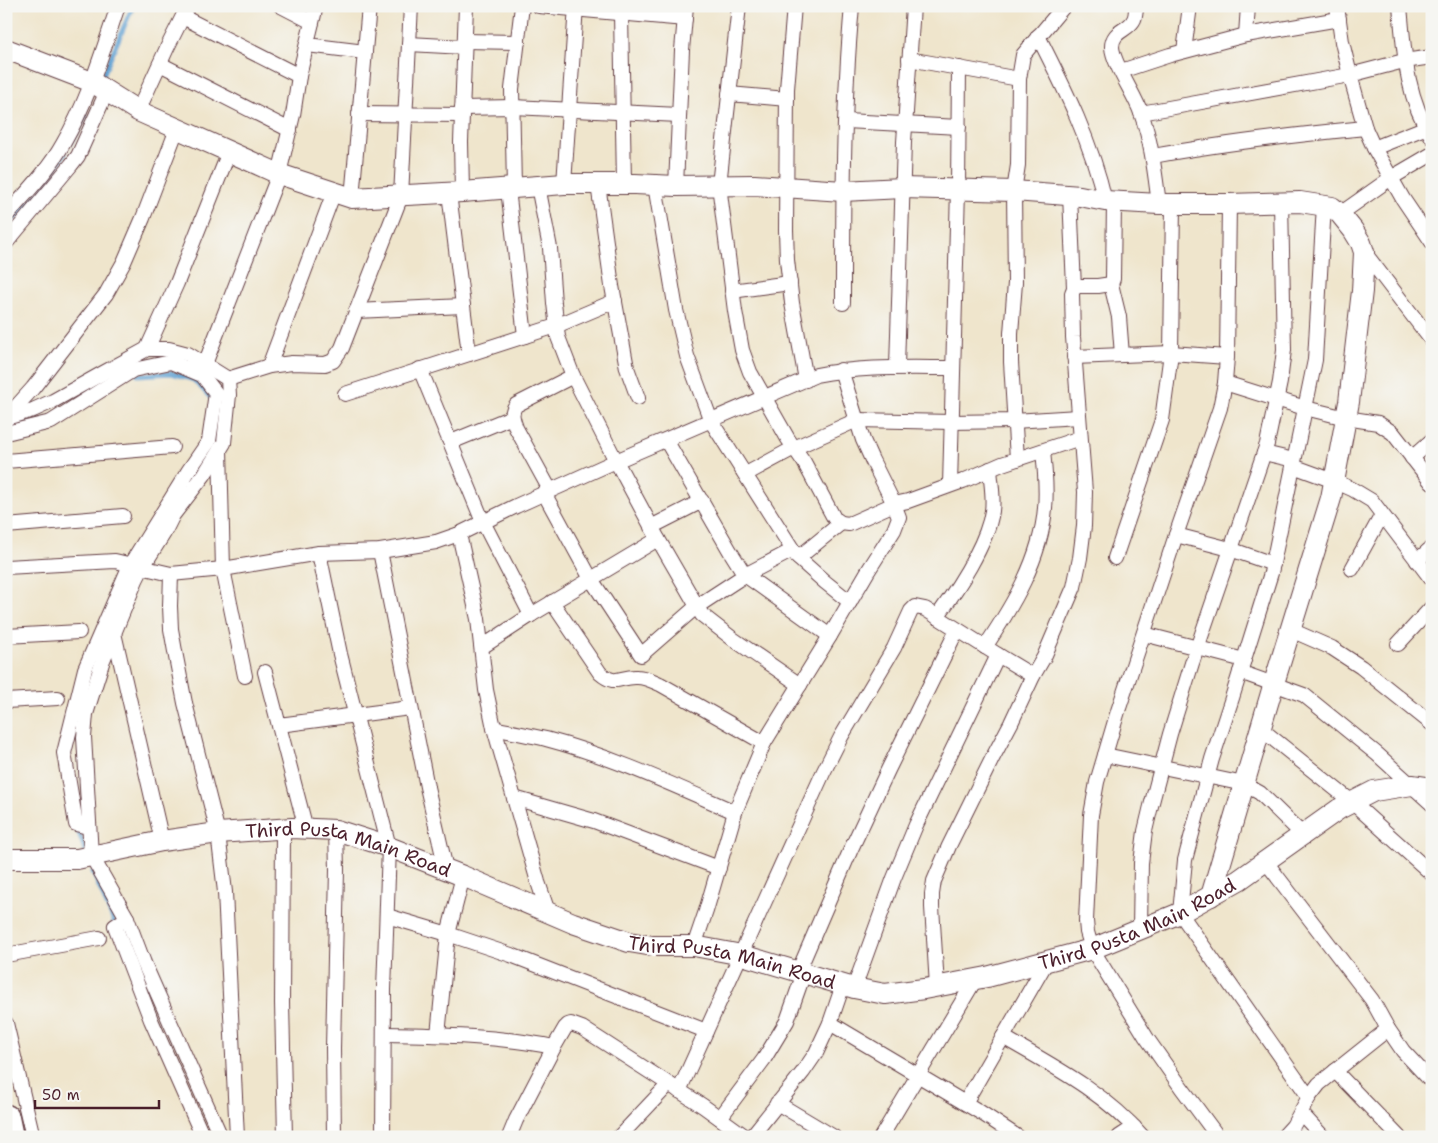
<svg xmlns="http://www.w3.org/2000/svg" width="1438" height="1143" font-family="'Shantell Sans',sans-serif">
  <rect width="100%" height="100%" fill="#f6f6f2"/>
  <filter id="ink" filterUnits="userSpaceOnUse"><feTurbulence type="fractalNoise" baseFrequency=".02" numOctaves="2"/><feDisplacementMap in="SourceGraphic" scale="10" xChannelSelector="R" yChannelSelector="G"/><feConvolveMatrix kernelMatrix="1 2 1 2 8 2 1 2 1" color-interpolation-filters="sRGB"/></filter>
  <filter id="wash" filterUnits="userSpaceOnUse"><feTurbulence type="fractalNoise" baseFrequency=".0096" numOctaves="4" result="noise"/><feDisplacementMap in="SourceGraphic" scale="20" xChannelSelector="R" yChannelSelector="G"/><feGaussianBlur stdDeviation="1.12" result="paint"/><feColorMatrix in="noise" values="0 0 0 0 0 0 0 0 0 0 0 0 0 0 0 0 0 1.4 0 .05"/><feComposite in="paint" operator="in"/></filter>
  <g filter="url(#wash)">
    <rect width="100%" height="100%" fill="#efe5cc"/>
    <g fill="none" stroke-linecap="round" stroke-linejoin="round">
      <!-- stream -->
      <g stroke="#5ea0d2" stroke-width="5">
        <path d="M 100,82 L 133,6"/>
        <path d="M 71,143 L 86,115"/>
        <path d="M 6,227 L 43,189 L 65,154"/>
        <path d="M 138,375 L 172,373 L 194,380 L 212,399"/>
        <path d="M 6,441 L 20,436"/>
        <path d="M 77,827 L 85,850"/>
        <path d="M 93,872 L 115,924"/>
      </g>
    </g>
  </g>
  <g filter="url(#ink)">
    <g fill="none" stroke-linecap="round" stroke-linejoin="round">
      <!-- street casing -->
      <g stroke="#633d43" stroke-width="16">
        <g id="street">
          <path d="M 281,6 L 312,22"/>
          <path d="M 539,6 L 685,19"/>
          <path d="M 622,6 L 621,13 L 624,184"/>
          <path d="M 739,6 L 719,185 L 735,311 L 742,350 L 750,372 L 788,439 L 804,462 L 834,518 L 841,523 L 849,524 L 894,504 L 908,501 L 963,481 L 1002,464 L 1080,438"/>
          <path d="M 794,6 L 787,89 L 786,230 L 787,260 L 792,303 L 806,380"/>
          <path d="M 1136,6 C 1136,11 1136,17 1133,21 C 1127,31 1112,31 1112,47 C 1113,64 1135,95 1141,113 C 1152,143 1155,174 1159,204"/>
          <path d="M 1337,6 L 1342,42 L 1350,75 L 1365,128 L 1374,148 L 1403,199 L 1432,242"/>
          <path d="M 1400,6 C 1404,51 1406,98 1432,137"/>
          <path d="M 183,17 L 299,76"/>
          <path d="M 1246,35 L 1248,6"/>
          <path d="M 1038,36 C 1065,89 1092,143 1105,201"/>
          <path d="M 465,41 L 518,42"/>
          <path d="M 409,44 L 464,47"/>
          <path d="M 307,45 L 365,52"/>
          <path d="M 1184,51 L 1190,6"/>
          <path d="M 909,59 L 1019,79"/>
          <path d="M 160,64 L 290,130"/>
          <path d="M 1121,71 L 1170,55 L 1246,35 L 1339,19"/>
          <path d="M 729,94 L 787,99"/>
          <path d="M 462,108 L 513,107 L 679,115"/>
          <path d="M 138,111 L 167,48 L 188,6"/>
          <path d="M 1141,113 L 1350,75 L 1404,61 L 1432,57"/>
          <path d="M 359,114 L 462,115"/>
          <path d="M 846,121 L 959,127"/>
          <path d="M 1374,148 L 1432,125"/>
          <path d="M 1153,156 C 1223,143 1294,135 1365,128"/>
          <path d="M 564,184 L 576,6"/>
          <path d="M 598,184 L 612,286 L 627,368 L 638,398"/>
          <path d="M 655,185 L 676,310 L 687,356 L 711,421 L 798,558 L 825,582 L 850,602"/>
          <path d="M 538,186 L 550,248 L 554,303 L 558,337 L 573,376 L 616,461 L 658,539 L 702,615 L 733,639 L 800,685"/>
          <path d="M 676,186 L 682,50 L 686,6"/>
          <path d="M 514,188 L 512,89 L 522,6"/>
          <path d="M 508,189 L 525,336"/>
          <path d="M 462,192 L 461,142 L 466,6"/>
          <path d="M 449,193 L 469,354"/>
          <path d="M 1070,195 L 1074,288"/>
          <path d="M 352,198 L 369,6"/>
          <path d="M 1340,214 L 1391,178 L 1432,154"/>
          <path d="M 6,216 C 26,193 48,171 63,144 C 88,101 102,53 118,6"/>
          <path d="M 6,243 L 71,165 L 78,156 L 107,91"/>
          <path d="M 1364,252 L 1432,341"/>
          <path d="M 1111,284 L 1119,317 L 1122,355"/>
          <path d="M 732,291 L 790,283"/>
          <path d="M 843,303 C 843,204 843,105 852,6"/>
          <path d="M 356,311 L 463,306"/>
          <path d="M 147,349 L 177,283 L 229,152"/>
          <path d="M 1074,357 L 1171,353 L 1227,357"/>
          <path d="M 205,364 L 279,174 L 293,115 L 299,76 L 316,6"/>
          <path d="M 269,366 L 334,192"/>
          <path d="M 897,367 L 904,142 L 913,6"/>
          <path d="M 420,369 L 483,522 L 531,615"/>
          <path d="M 228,379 L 269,366 L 292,363 L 325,364 L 333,361 L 342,348 L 401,196 L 411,6"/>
          <path d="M 1225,383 L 1305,408 L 1346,418 L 1378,423 L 1393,433 L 1432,483"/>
          <path d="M 345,394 L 556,326 L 615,301"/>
          <path d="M 7,417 L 33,388 L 106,294 L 124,262 L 143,218 L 177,129"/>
          <path d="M 6,418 L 33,410 L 53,401 L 103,373 L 147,349 L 169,349 L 188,354 L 228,379 L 229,395 L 224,443 L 204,475 L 173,515 L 164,533 L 142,568 L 136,580 L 103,660 L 86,714 L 84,737 L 91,855 L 127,918 L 144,963 L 221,1137"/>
          <path d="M 6,433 L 51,422 L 133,370 L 171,362 L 202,375 L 216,393 L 209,441 L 189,470 L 130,565 L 85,669 L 64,753 L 76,824 L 88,827"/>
          <path d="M 666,440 L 730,551 L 745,575 L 830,636"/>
          <path d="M 451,442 L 512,417"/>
          <path d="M 220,449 L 223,569 L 245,676"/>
          <path d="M 1264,453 L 1294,460"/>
          <path d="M 1412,458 L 1432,440"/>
          <path d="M 1017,459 L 1011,362 L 1011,333 L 1015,283 L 1014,191 L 1018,165 L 1019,79 L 1023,55 L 1064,6"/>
          <path d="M 6,461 L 172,447"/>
          <path d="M 1293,466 L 1334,481 L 1352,489 L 1372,501 L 1432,580"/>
          <path d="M 746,474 L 794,448 L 857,420 L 951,422 L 1014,421 L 1078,417"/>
          <path d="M 950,485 L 958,189 L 959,68"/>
          <path d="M 550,490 L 516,428 C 513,419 510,413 516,405 L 573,376"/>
          <path d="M 544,493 L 591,579 L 641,655 L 696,607 L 745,575 L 793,550"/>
          <path d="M 6,526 L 123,516"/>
          <path d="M 651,527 L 702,501"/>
          <path d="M 459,534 L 478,619 L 486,690 L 494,728 L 538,882 L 548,912"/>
          <path d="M 1176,535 L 1230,549 L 1273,564"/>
          <path d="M 380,551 L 427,787 L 446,869"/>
          <path d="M 319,553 L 340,654 L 389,847 L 384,990 L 383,1137"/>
          <path d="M 798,558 L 841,523"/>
          <path d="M 1115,558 L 1162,420 L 1171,353 L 1173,204"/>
          <path d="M 1417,561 L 1432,547"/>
          <path d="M 6,567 L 115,561 L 171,574 L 223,569 L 319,553 L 380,551 L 436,542 L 459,534 L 516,506 L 616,461 L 816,375 C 861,366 907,368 953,368"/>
          <path d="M 1352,569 L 1382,515"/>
          <path d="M 171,574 L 170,606 L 171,629 L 176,657 L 185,703 L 218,833 L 225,892 L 237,1137"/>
          <path d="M 552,602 L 600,673 C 616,687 620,676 637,677 C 645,677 653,681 660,684 L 764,743"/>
          <path d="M 937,617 C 957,589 987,545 992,511 C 994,497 991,483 990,469"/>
          <path d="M 1291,630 L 1332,648 L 1361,667 L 1432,724"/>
          <path d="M 114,633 L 162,841"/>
          <path d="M 1144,634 L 1244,660"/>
          <path d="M 6,636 L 79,632"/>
          <path d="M 1398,644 L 1432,607"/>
          <path d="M 482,647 L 531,615 L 658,539"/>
          <path d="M 985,647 C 1013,605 1041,559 1045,508 C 1047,489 1045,470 1043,451"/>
          <path d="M 265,672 L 306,829"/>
          <path d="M 1240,672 L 1304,695 L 1377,754 L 1432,804"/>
          <path d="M 6,701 L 58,698"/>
          <path d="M 279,725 L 410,708"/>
          <path d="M 494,728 C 511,732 529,735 546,739 C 611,756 673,785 735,812"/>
          <path d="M 1261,729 L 1352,802 L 1432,874"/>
          <path d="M 1105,755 L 1244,784 L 1260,793 L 1303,835"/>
          <path d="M 514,798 L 594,821 L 719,868"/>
          <path d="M 283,829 L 282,1003 L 285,1137"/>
          <path d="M 1266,862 L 1372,1000 L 1388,1029 L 1403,1051 L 1432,1082"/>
          <path d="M 387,916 L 448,934 L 511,955 L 706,1031"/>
          <path d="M 127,918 L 115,926 L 151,1020 L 203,1137"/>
          <path d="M 1140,929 L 1141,863 L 1145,831 L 1151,806 L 1170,734 L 1192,663 L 1267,444 L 1280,382 L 1284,350 L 1281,202"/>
          <path d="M 694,946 L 706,911 L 735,812 L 764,743 L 830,636 L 868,571 L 894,530 L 899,517 L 894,504 L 872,460 L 863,440 L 841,370"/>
          <path d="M 6,955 L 99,938"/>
          <path d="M 798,972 L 851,849 L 888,770 L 957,630"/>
          <path d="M 937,986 L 932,907 L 932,894 L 934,881 L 949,846 L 993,757 L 1011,723 L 1033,676 L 1044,657 L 1074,587 L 1080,558 L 1084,526 L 1085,492 L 1073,337 L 1072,293 L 1074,288 L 1079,286 L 1098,286 L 1111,284 L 1113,279 L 1114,202"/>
          <path d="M 854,988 L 894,878 L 916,825 L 998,655"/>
          <path d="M 6,1023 L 33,1137"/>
          <path d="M 830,1023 L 980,1112 L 1018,1137"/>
          <path d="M 384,1034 C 441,1035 498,1036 554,1047"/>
          <path d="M 438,1035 L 448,934 L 463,876"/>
          <path d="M 1003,1037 C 1053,1066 1104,1092 1143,1137"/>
          <path d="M 1335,1071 L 1399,1137"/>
          <path d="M 679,1091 L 823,773 L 841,737 L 894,648 L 911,611 L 915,607 L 925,609 L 998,655 L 1033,676"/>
          <path d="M 1309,1097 L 1180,913 L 1185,860 L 1212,759 L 1232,698 L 1271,573 L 1315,360 L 1324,205"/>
          <path d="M 777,1103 L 834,1137"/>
          <path d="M 965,1103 L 1047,961"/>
          <path d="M 1301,1113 L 1323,1137"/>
          <path d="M 720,1118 L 764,1059 L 787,1021 L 804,973"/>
          <path d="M 334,1137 L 333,1048 L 337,870 L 336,830"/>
          <path d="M 509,1137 L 516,1120 L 554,1047 L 565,1028 L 568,1025 L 571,1024 L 582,1028 L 703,1106 L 746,1137"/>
          <path d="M 619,1137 L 669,1084"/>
          <path d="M 751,1137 L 803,1072 L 816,1053 L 830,1023 L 843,985"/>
          <path d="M 881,1137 L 975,980"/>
          <path d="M 1119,1137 L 1134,1127"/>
          <path d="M 1218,1137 L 1181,1087 L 1146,1037 L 1092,949 L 1087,932 L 1086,921 L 1091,815 L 1097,782 L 1118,711 L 1176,535 L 1211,434 L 1220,408 L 1225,383 L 1227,357 L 1229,204"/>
          <path d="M 1283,1137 L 1293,1126 L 1309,1097 L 1319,1084 L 1388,1029"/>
        </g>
      </g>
      <!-- secondary casing -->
      <g stroke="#633d43" stroke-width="22">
        <g id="secondary">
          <path d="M 6,49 L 92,82 L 138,111 L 279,174 L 352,198 L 462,192 L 564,184 L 635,184 L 676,186 L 754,185 L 843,191 L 902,188 L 1014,191 L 1080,196 L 1105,201 L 1159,204 L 1229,204 L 1300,202 L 1332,207 L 1340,214 L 1353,230 L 1361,243 L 1364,252 L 1362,291 L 1349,402 L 1331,498 L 1274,683 L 1211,896"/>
          <path id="s1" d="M 6,859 L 77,859 L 162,841 L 218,833 L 292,828 L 336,830 L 389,847 L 463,876 L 573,923 L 629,942 L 653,946 L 694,946 L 742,955 L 854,988 L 885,994 L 924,989 L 987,977 L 1092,949 L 1180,913 L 1239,880 L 1339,809 L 1374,791 L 1412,785 L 1432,788"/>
        </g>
      </g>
      <!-- highway casing -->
      <g stroke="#633d43" stroke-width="29">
        <path id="highway" d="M 6,1118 L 10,1137"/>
      </g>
      <!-- street -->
      <use href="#street" stroke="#fff" stroke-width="14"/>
      <!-- secondary -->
      <use href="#secondary" stroke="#fff" stroke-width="20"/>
      <!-- highway -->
      <use href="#highway" stroke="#fff" stroke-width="26"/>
    </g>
  </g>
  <g text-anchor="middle" stroke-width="4" stroke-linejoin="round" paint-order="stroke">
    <!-- street labels -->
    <g font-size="19" fill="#4a1f2b" stroke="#f6f6f2">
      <text dy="7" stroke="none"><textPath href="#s1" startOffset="348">Third Pusta Main Road</textPath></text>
      <text dy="7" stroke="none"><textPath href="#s1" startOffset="1172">Third Pusta Main Road</textPath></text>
      <text dy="7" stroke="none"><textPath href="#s1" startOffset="752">Third Pusta Main Road</textPath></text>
    </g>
  </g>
  <!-- margin -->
  <rect width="1438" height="1143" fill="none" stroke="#f6f6f2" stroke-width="25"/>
  <!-- scale -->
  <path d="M35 1100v8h124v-8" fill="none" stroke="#4a1f2b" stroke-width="2.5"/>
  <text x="42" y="1100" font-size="15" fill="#4a1f2b" stroke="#f6f6f2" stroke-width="4" paint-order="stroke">50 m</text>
</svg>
